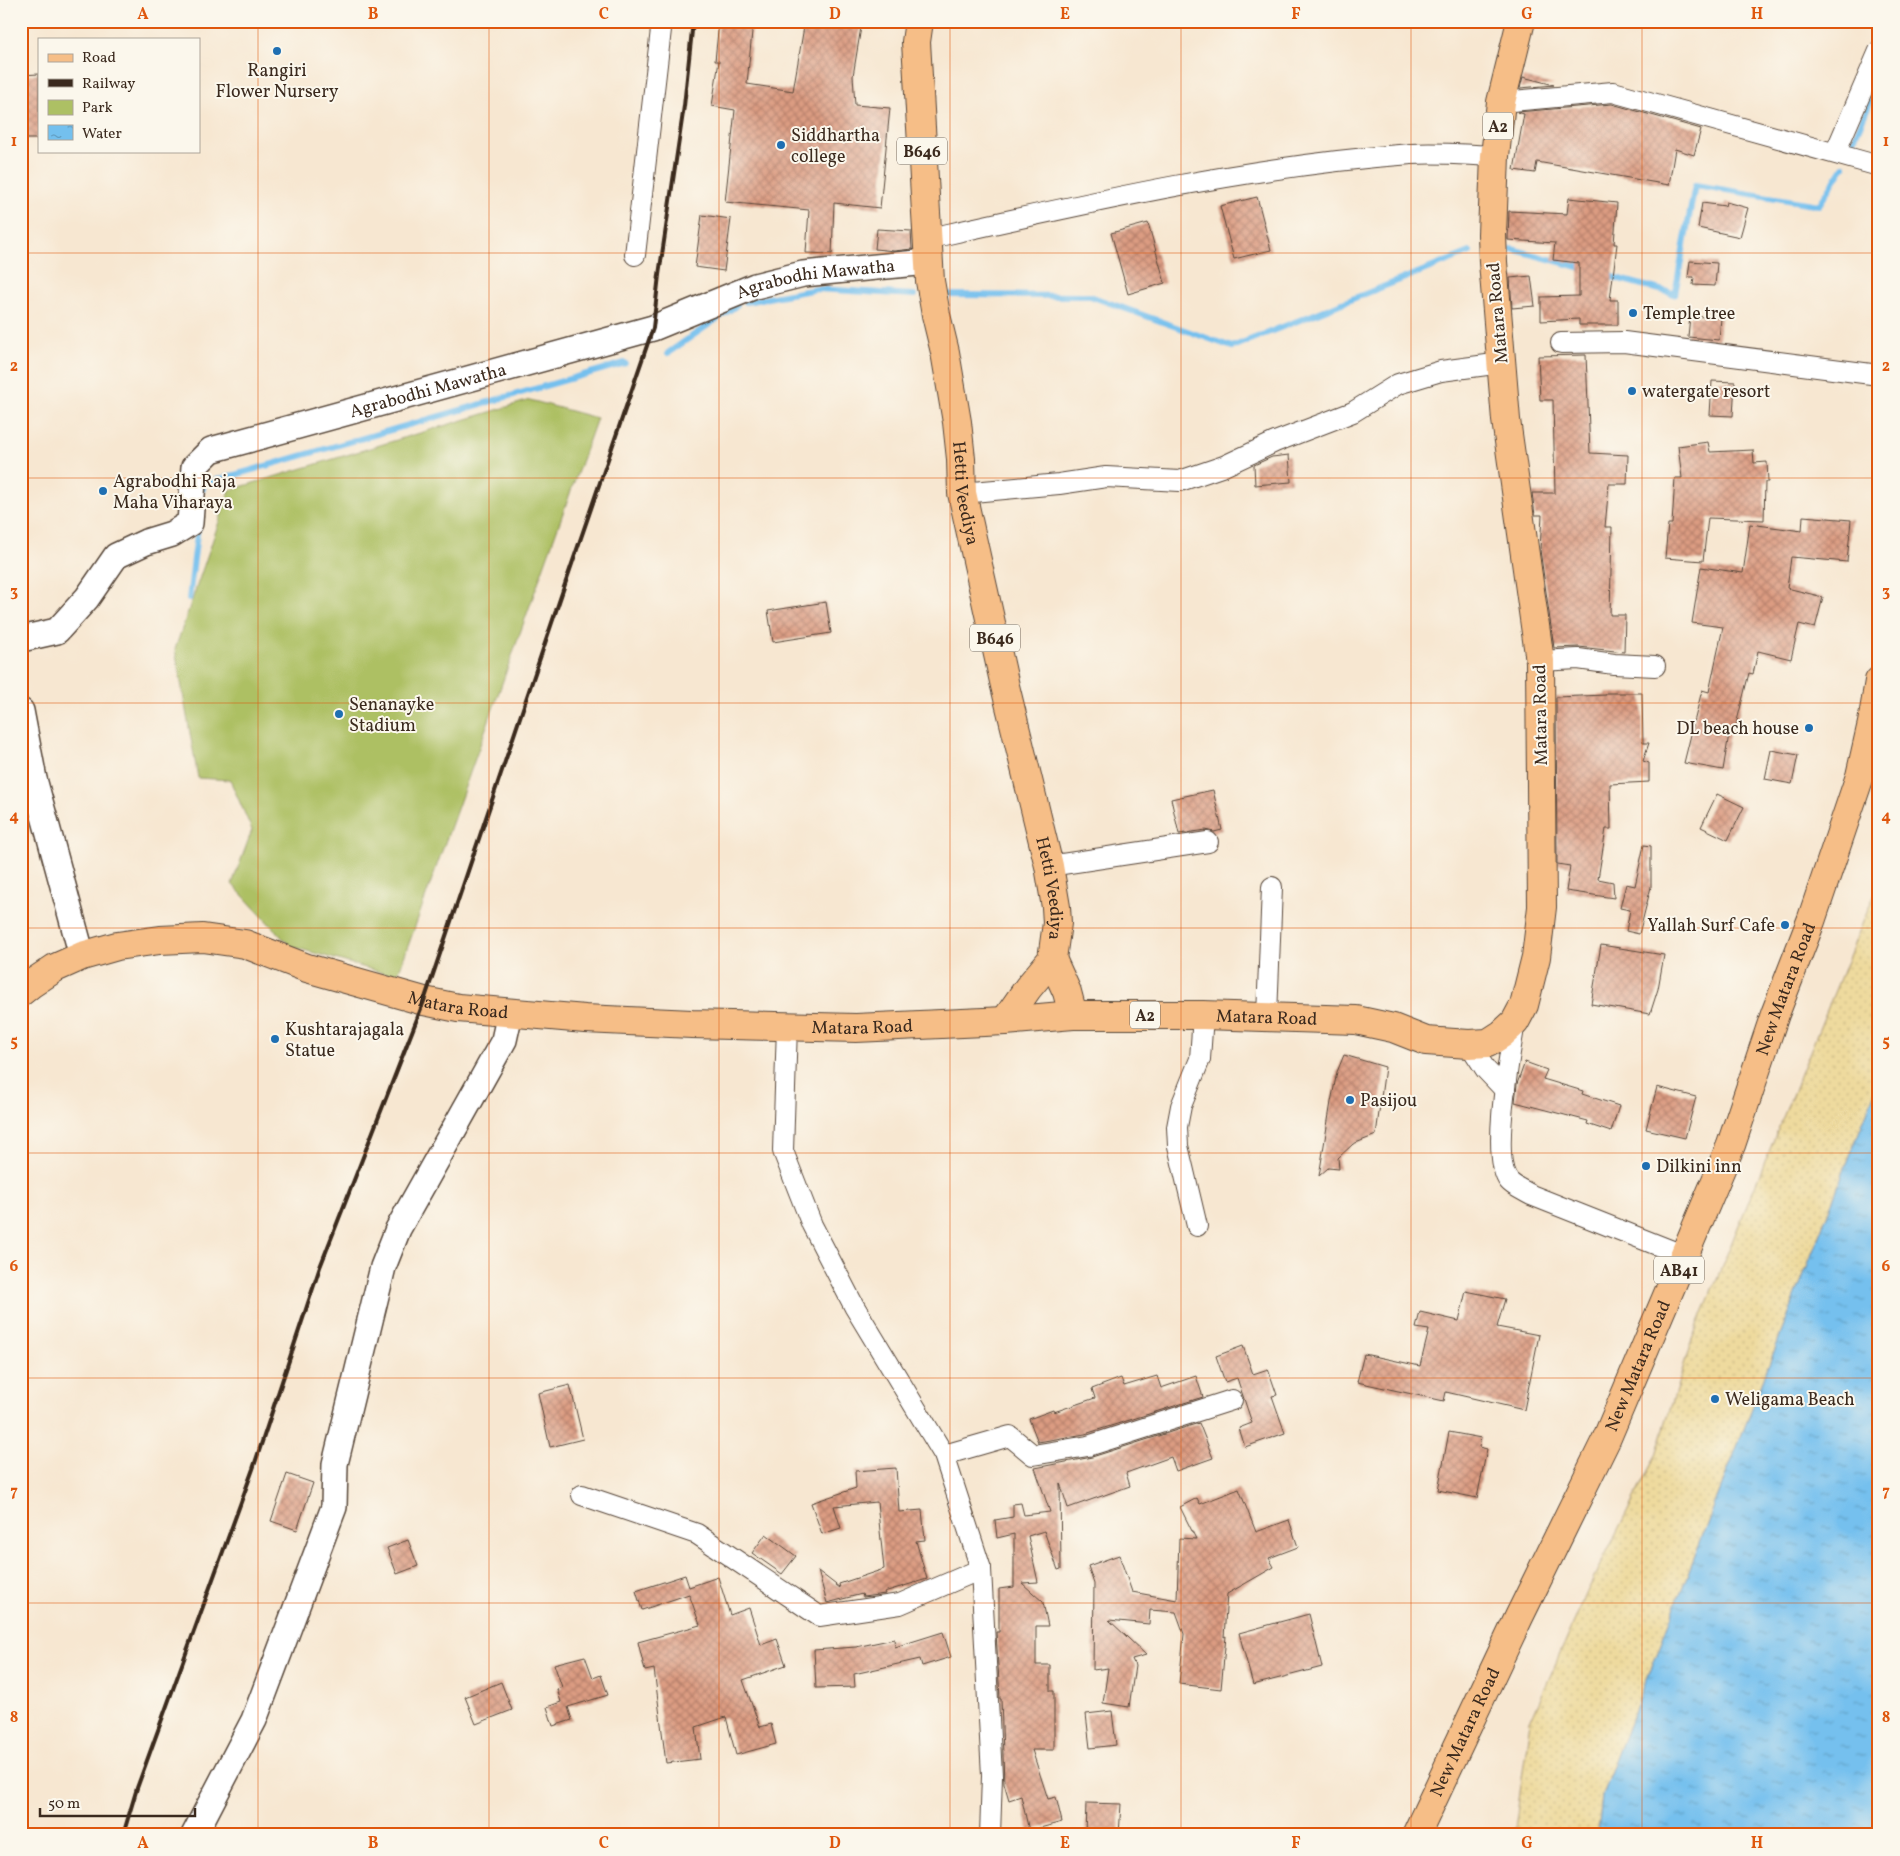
<svg xmlns="http://www.w3.org/2000/svg" width="1900" height="1856" font-family="Vollkorn,serif">
  <defs>
    <pattern id="sand-dots" width="8" height="8" patternUnits="userSpaceOnUse" patternTransform="scale(1.25)"><rect width="8" height="8" fill="#eeda9e"/><path d="M2 2h.1M6 6h.1" fill="none" stroke="#cdbb88" stroke-width="1.8" stroke-linecap="round"/></pattern>
    <pattern id="water-ripples" width="26" height="14" patternUnits="userSpaceOnUse" patternTransform="scale(1.25)"><rect width="26" height="14" fill="#74c0ee"/><path d="M2 4q2-2 4 0t4 0M15 11q2-2 4 0t4 0" fill="none" stroke="#609cc0"/></pattern>
    <pattern id="building-cross-hatch" width="8" height="8" patternUnits="userSpaceOnUse" patternTransform="scale(1.25)"><rect width="8" height="8" fill="#dc9c82"/><path d="M0 0l8 8M0 8l8-8" fill="none" stroke="#b47f6a"/></pattern>
  </defs>
  <rect width="100%" height="100%" fill="#fbf7ec"/>
  <filter id="ink" filterUnits="userSpaceOnUse"><feTurbulence type="fractalNoise" baseFrequency=".02" numOctaves="2"/><feDisplacementMap in="SourceGraphic" scale="10" xChannelSelector="R" yChannelSelector="G"/><feConvolveMatrix kernelMatrix="1 2 1 2 8 2 1 2 1" color-interpolation-filters="sRGB"/></filter>
  <filter id="wash" filterUnits="userSpaceOnUse"><feTurbulence type="fractalNoise" baseFrequency=".0096" numOctaves="4" result="noise"/><feDisplacementMap in="SourceGraphic" scale="20" xChannelSelector="R" yChannelSelector="G"/><feGaussianBlur stdDeviation="1.12" result="paint"/><feColorMatrix in="noise" values="0 0 0 0 0 0 0 0 0 0 0 0 0 0 0 0 0 1.4 0 .05"/><feComposite in="paint" operator="in"/></filter>
  <g filter="url(#wash)">
    <rect width="100%" height="100%" fill="#f7e7d1"/>
    <!-- green -->
    <path fill="#adc064" stroke="#747541" d="M 530,400 L 597,418 L 397,977 L 290,946 L 232,884 L 252,830 L 230,780 L 198,778 L 175,649 L 230,490 Z"/>
    <!-- sand -->
    <path fill="url(#sand-dots)" stroke="#94825e" d="M 1879,883 L 1879,1081 L 1602,1795 L 1598,1835 L 1514,1835 L 1530,1722 L 1588,1590 L 1656,1455 L 1691,1342 Z"/>
    <!-- water -->
    <path fill="url(#water-ripples)" stroke="#587586" d="M 1879,1081 L 1879,1835 L 1598,1835 L 1602,1795 Z"/>
    <g fill="none" stroke-linecap="round" stroke-linejoin="round">
      <!-- stream -->
      <g stroke="#74c0ee" stroke-width="6">
        <path d="M 1851,146 L 1879,82"/>
        <path d="M 1512,249 L 1586,269"/>
        <path d="M 1605,275 L 1675,294 L 1695,185 L 1819,205 L 1844,166"/>
        <path d="M 947,295 L 1090,296 L 1232,347 L 1470,252"/>
        <path d="M 746,302 L 817,289 L 914,295"/>
        <path d="M 668,353 L 737,305"/>
        <path d="M 203,489 L 203,484 L 625,363"/>
        <path d="M 189,599 L 198,526"/>
      </g>
    </g>
    <g id="blocks">
      <!-- building -->
      <g fill="url(#building-cross-hatch)">
        <path d="M 719,21 L 753,21 L 747,84 L 793,91 L 805,21 L 862,21 L 853,76 L 855,105 L 890,108 L 880,208 L 834,203 L 832,254 L 806,253 L 809,210 L 725,202 L 735,110 L 712,106 L 719,61 L 715,61 Z"/>
        <path d="M 39,74 L 39,139 L 26,139 L 21,75 Z"/>
        <path d="M 1523,77 L 1554,85 L 1520,88 Z"/>
        <path d="M 1612,104 L 1701,129 L 1694,155 L 1675,149 L 1669,185 L 1537,162 L 1535,173 L 1514,170 L 1524,114 L 1517,112 Z"/>
        <path d="M 1257,197 L 1271,250 L 1234,259 L 1220,206 Z"/>
        <path d="M 1569,198 L 1617,203 L 1614,244 L 1617,244 L 1610,300 L 1618,300 L 1618,325 L 1579,325 L 1579,319 L 1541,321 L 1541,297 L 1579,296 L 1579,263 L 1553,260 L 1555,243 L 1508,240 L 1509,211 L 1567,214 Z"/>
        <path d="M 1726,202 L 1748,208 L 1740,237 L 1698,228 L 1702,203 L 1725,206 Z"/>
        <path d="M 702,215 L 731,219 L 724,271 L 695,267 Z"/>
        <path d="M 1148,223 L 1165,283 L 1128,294 L 1111,233 Z"/>
        <path d="M 877,229 L 911,231 L 912,249 L 894,251 L 875,249 Z"/>
        <path d="M 1690,261 L 1717,263 L 1715,286 L 1693,285 L 1694,277 L 1688,277 Z"/>
        <path d="M 1531,276 L 1535,306 L 1512,308 L 1510,278 Z"/>
        <path d="M 1690,316 L 1721,318 L 1719,340 L 1688,337 Z"/>
        <path d="M 1586,355 L 1590,453 L 1628,455 L 1627,484 L 1609,484 L 1605,527 L 1612,527 L 1610,615 L 1625,615 L 1624,652 L 1579,647 L 1554,648 L 1540,550 L 1542,515 L 1535,515 L 1532,493 L 1555,493 L 1553,400 L 1540,400 L 1538,356 Z"/>
        <path d="M 1712,381 L 1735,382 L 1733,416 L 1710,415 Z"/>
        <path d="M 1708,442 L 1710,452 L 1753,450 L 1754,463 L 1767,462 L 1768,482 L 1765,482 L 1764,520 L 1708,518 L 1703,561 L 1665,558 L 1668,524 L 1672,524 L 1675,478 L 1682,478 L 1678,446 Z"/>
        <path d="M 1289,455 L 1291,482 L 1255,485 L 1254,465 L 1272,457 Z"/>
        <path d="M 1803,516 L 1851,520 L 1847,562 L 1791,557 L 1787,588 L 1823,597 L 1815,628 L 1799,624 L 1791,659 L 1758,651 L 1753,674 L 1749,673 L 1735,729 L 1730,728 L 1723,770 L 1684,763 L 1702,690 L 1709,692 L 1723,627 L 1692,623 L 1701,567 L 1743,573 L 1750,524 L 1802,531 Z"/>
        <path d="M 826,602 L 831,633 L 773,642 L 768,611 Z"/>
        <path d="M 1606,693 L 1642,693 L 1643,743 L 1649,743 L 1643,761 L 1649,763 L 1649,782 L 1610,784 L 1611,829 L 1606,829 L 1598,879 L 1613,882 L 1614,898 L 1566,891 L 1570,866 L 1557,864 L 1556,697 L 1606,695 Z"/>
        <path d="M 1771,750 L 1798,755 L 1792,784 L 1765,779 Z"/>
        <path d="M 1213,790 L 1222,830 L 1214,832 L 1206,830 L 1179,834 L 1171,799 Z"/>
        <path d="M 1717,794 L 1744,807 L 1728,840 L 1701,827 Z"/>
        <path d="M 1644,845 L 1651,846 L 1651,887 L 1639,934 L 1626,931 L 1630,910 L 1620,908 L 1626,884 L 1635,886 Z"/>
        <path d="M 1601,945 L 1664,955 L 1658,989 L 1650,1014 L 1591,1004 Z"/>
        <path d="M 1344,1055 L 1385,1067 L 1376,1135 L 1353,1144 L 1338,1158 L 1339,1169 L 1328,1168 L 1319,1176 L 1331,1102 L 1337,1072 Z"/>
        <path d="M 1525,1062 L 1547,1070 L 1543,1079 L 1583,1091 L 1582,1094 L 1619,1106 L 1611,1132 L 1587,1124 L 1588,1121 L 1515,1102 L 1517,1084 Z"/>
        <path d="M 1657,1087 L 1696,1097 L 1685,1138 L 1646,1129 Z"/>
        <path d="M 1466,1291 L 1505,1299 L 1497,1327 L 1539,1335 L 1524,1410 L 1446,1392 L 1444,1401 L 1357,1382 L 1364,1354 L 1420,1366 L 1429,1330 L 1416,1328 L 1420,1312 L 1459,1321 Z"/>
        <path d="M 1243,1346 L 1253,1374 L 1268,1369 L 1277,1395 L 1272,1396 L 1285,1433 L 1245,1447 L 1239,1428 L 1252,1423 L 1237,1378 L 1225,1382 L 1216,1356 Z"/>
        <path d="M 1157,1376 L 1161,1388 L 1196,1376 L 1203,1397 L 1085,1434 L 1038,1442 L 1029,1419 L 1053,1410 L 1054,1412 L 1095,1398 L 1092,1389 L 1121,1378 L 1124,1386 Z"/>
        <path d="M 570,1385 L 583,1439 L 550,1447 L 538,1393 Z"/>
        <path d="M 1199,1423 L 1213,1458 L 1176,1471 L 1171,1457 L 1126,1473 L 1130,1486 L 1068,1508 L 1060,1483 L 1061,1569 L 1058,1570 L 1044,1531 L 1028,1536 L 1038,1582 L 1022,1583 L 1043,1602 L 1048,1626 L 1036,1626 L 1036,1665 L 1050,1665 L 1050,1691 L 1054,1691 L 1054,1750 L 1032,1750 L 1048,1799 L 1056,1797 L 1062,1822 L 1029,1831 L 1021,1796 L 1009,1800 L 1004,1783 L 1001,1699 L 1000,1699 L 996,1632 L 999,1632 L 999,1589 L 1014,1587 L 1014,1534 L 997,1538 L 995,1520 L 1013,1517 L 1013,1504 L 1021,1503 L 1024,1515 L 1050,1512 L 1035,1468 L 1092,1457 Z"/>
        <path d="M 1449,1432 L 1481,1438 L 1479,1447 L 1487,1449 L 1477,1498 L 1438,1490 Z"/>
        <path d="M 896,1468 L 899,1512 L 922,1510 L 925,1540 L 916,1541 L 927,1579 L 884,1592 L 885,1594 L 863,1597 L 862,1594 L 827,1603 L 818,1571 L 840,1588 L 839,1584 L 884,1569 L 877,1502 L 834,1506 L 841,1528 L 822,1534 L 811,1503 L 856,1488 L 855,1471 Z"/>
        <path d="M 287,1474 L 313,1483 L 297,1530 L 271,1521 Z"/>
        <path d="M 1239,1489 L 1256,1532 L 1289,1520 L 1298,1547 L 1269,1558 L 1274,1567 L 1227,1594 L 1224,1637 L 1226,1636 L 1221,1689 L 1179,1684 L 1184,1634 L 1176,1612 L 1150,1610 L 1149,1624 L 1109,1620 L 1146,1655 L 1132,1659 L 1135,1666 L 1129,1707 L 1103,1703 L 1108,1668 L 1093,1670 L 1094,1584 L 1088,1566 L 1119,1555 L 1132,1592 L 1177,1600 L 1179,1538 L 1196,1539 L 1180,1507 L 1197,1498 L 1200,1504 Z"/>
        <path d="M 766,1534 L 796,1556 L 782,1574 L 752,1553 Z"/>
        <path d="M 408,1540 L 418,1566 L 397,1574 L 387,1548 Z"/>
        <path d="M 685,1575 L 689,1587 L 718,1577 L 730,1615 L 749,1608 L 761,1645 L 777,1639 L 786,1665 L 743,1680 L 760,1727 L 771,1724 L 776,1744 L 736,1755 L 726,1717 L 696,1727 L 700,1759 L 666,1763 L 654,1669 L 645,1671 L 638,1642 L 700,1625 L 689,1594 L 642,1610 L 636,1591 Z"/>
        <path d="M 1309,1614 L 1322,1667 L 1253,1685 L 1239,1633 Z"/>
        <path d="M 943,1632 L 951,1657 L 922,1666 L 920,1659 L 854,1674 L 855,1687 L 816,1688 L 814,1650 L 856,1647 L 894,1639 L 895,1647 Z"/>
        <path d="M 585,1656 L 593,1678 L 601,1675 L 608,1695 L 568,1707 L 572,1720 L 553,1726 L 547,1707 L 561,1702 L 557,1689 L 562,1687 L 554,1664 Z"/>
        <path d="M 501,1682 L 512,1710 L 476,1724 L 465,1697 Z"/>
        <path d="M 1112,1711 L 1116,1745 L 1090,1748 L 1086,1714 Z"/>
        <path d="M 1086,1803 L 1121,1804 L 1119,1835 L 1085,1835 Z"/>
      </g>
    </g>
  </g>
  <g filter="url(#ink)">
    <use href="#blocks" fill-opacity="0" stroke="#574639" stroke-width="1"/>
    <g fill="none" stroke-linecap="round" stroke-linejoin="round">
      <!-- minor casing -->
      <g stroke="#574639" stroke-width="22">
        <g id="minor">
          <path d="M 1501,102 L 1613,92 L 1879,166"/>
          <path d="M 1835,153 L 1879,51"/>
          <path d="M 926,239 C 1087,203 1247,166 1411,154 C 1439,152 1467,155 1495,156"/>
          <path d="M 635,255 L 662,21"/>
          <path d="M 1561,343 L 1624,342 L 1879,375"/>
          <path d="M 962,493 L 1059,484 L 1106,477 L 1180,481 L 1224,466 L 1275,442 L 1353,412 L 1398,384 L 1441,371 L 1502,363"/>
          <path d="M 1540,661 L 1578,659 L 1614,664 L 1655,666"/>
          <path d="M 1049,866 L 1208,842"/>
          <path d="M 1267,1016 L 1272,887"/>
          <path d="M 1515,1022 C 1510,1053 1490,1159 1509,1181 C 1514,1187 1525,1191 1531,1195 L 1685,1256"/>
          <path d="M 787,1026 L 783,1151 L 812,1225 L 854,1306 L 944,1455 L 981,1569 L 992,1776 L 990,1835"/>
          <path d="M 1469,1044 L 1486,1070 L 1505,1090"/>
          <path d="M 1197,1226 L 1178,1146 L 1177,1127 L 1181,1106 L 1200,1059 L 1203,1015"/>
          <path d="M 944,1455 L 1010,1436 L 1033,1455 L 1088,1446 L 1232,1400"/>
          <path d="M 582,1495 L 697,1534 L 819,1616 L 900,1604 L 981,1569"/>
        </g>
      </g>
      <!-- tertiary casing -->
      <g stroke="#574639" stroke-width="28">
        <g id="tertiary">
          <path id="s1" d="M 21,639 L 57,631 L 87,598 L 116,556 L 146,542 L 172,534 L 190,523 L 194,467 L 211,450 L 653,328 L 755,286 L 803,274 L 928,262"/>
          <path d="M 21,711 L 34,779 L 82,956"/>
          <path d="M 194,1835 L 254,1720 L 334,1507 L 335,1464 L 383,1267 L 398,1229 L 504,1040 L 510,1013"/>
        </g>
      </g>
      <!-- primary casing -->
      <g stroke="#574639" stroke-width="30">
        <g id="primary">
          <path id="s2" d="M 919,21 L 916,42 L 930,281 L 936,315 L 945,352 L 957,422 L 961,459 L 962,493 L 1005,686 L 1049,866 L 1056,907 L 1057,923 L 1052,959 L 1028,988 L 1005,1021"/>
          <path d="M 1052,959 L 1067,992 L 1073,1015"/>
          <path id="s3" d="M 1416,1835 L 1519,1617 L 1606,1440 L 1731,1145 L 1775,1014 L 1811,921 L 1860,776 L 1872,723 L 1879,681"/>
        </g>
      </g>
      <!-- trunk casing -->
      <g stroke="#574639" stroke-width="30">
        <g id="trunk">
          <path id="s4" d="M 21,992 L 31,984 L 55,968 L 82,956 L 117,946 L 160,940 L 203,938 L 245,944 L 307,968 L 424,1001 L 458,1008 L 585,1019 L 692,1024 L 856,1028 L 1005,1021 L 1073,1015 L 1203,1015 L 1356,1020 L 1393,1028 L 1426,1041 L 1469,1044 L 1488,1043 L 1502,1034 L 1515,1022 L 1524,1005 L 1536,957 L 1542,907 L 1540,661 L 1506,420 L 1493,262 L 1492,234 L 1495,156 L 1501,102 L 1521,21"/>
        </g>
      </g>
      <!-- minor -->
      <use href="#minor" stroke="#fff" stroke-width="20"/>
      <!-- tertiary -->
      <use href="#tertiary" stroke="#fff" stroke-width="25"/>
      <!-- primary -->
      <use href="#primary" stroke="#f6be87" stroke-width="28"/>
      <!-- trunk -->
      <use href="#trunk" stroke="#f6be87" stroke-width="28"/>
      <!-- rail -->
      <path stroke="#3b2a1e" stroke-width="4" d="M 123,1835 L 137,1788 L 253,1469 L 320,1267 L 424,1001 L 562,593 L 653,328 L 659,275 L 684,106 L 693,21"/>
    </g>
  </g>
  <!-- grid -->
  <path fill="none" stroke="#df570d" stroke-width="1" stroke-opacity="0.55" d="M 258,21 L 258,1835M 489,21 L 489,1835M 719,21 L 719,1835M 950,21 L 950,1835M 1181,21 L 1181,1835M 1411,21 L 1411,1835M 1642,21 L 1642,1835M 21,253 L 1879,253M 21,478 L 1879,478M 21,703 L 1879,703M 21,928 L 1879,928M 21,1153 L 1879,1153M 21,1378 L 1879,1378M 21,1603 L 1879,1603"/>
  <!-- markers -->
  <g fill="#1f6fb2" stroke="#fbf7ec" stroke-width="2">
    <circle cx="277" cy="51" r="5"/>
    <circle cx="781" cy="145" r="5"/>
    <circle cx="1633" cy="313" r="5"/>
    <circle cx="1632" cy="391" r="5"/>
    <circle cx="103" cy="491" r="5"/>
    <circle cx="339" cy="714" r="5"/>
    <circle cx="1809" cy="728" r="5"/>
    <circle cx="1785" cy="925" r="5"/>
    <circle cx="275" cy="1039" r="5"/>
    <circle cx="1350" cy="1100" r="5"/>
    <circle cx="1646" cy="1166" r="5"/>
    <circle cx="1715" cy="1399" r="5"/>
  </g>
  <g text-anchor="middle" stroke-width="4" stroke-linejoin="round" paint-order="stroke">
    <!-- shield labels -->
    <g fill="#fbf7ec" stroke="#75685c" stroke-width="1">
      <rect x="1483" y="112.5" width="30" height="27" rx="4"/>
      <rect x="897" y="137.5" width="50" height="27" rx="4"/>
      <rect x="970" y="624.5" width="50" height="27" rx="4"/>
      <rect x="1130" y="1001.5" width="30" height="27" rx="4"/>
      <rect x="1654" y="1256.5" width="50" height="27" rx="4"/>
    </g>
    <g font-size="16" font-weight="bold" fill="#3b2a1e">
      <text x="1498" y="132">A2</text>
      <text x="922" y="157">B646</text>
      <text x="995" y="644">B646</text>
      <text x="1145" y="1021">A2</text>
      <text x="1679" y="1276">AB41</text>
    </g>
    <!-- poi labels -->
    <g font-size="18" fill="#3b2a1e" stroke="#fbf7ec" text-anchor="start">
      <text x="277" y="76" text-anchor="middle">Rangiri<tspan x="277" dy="21">Flower Nursery</tspan></text>
      <text x="791" y="141">Siddhartha<tspan x="791" dy="21">college</tspan></text>
      <text x="1643" y="319">Temple tree</text>
      <text x="1642" y="397">watergate resort</text>
      <text x="113" y="487">Agrabodhi Raja<tspan x="113" dy="21">Maha Viharaya</tspan></text>
      <text x="349" y="710">Senanayke<tspan x="349" dy="21">Stadium</tspan></text>
      <text x="1799" y="734" text-anchor="end">DL beach house</text>
      <text x="1775" y="931" text-anchor="end">Yallah Surf Cafe</text>
      <text x="285" y="1035">Kushtarajagala<tspan x="285" dy="21">Statue</tspan></text>
      <text x="1360" y="1106">Pasijou</text>
      <text x="1656" y="1172">Dilkini inn</text>
      <text x="1725" y="1405">Weligama Beach</text>
    </g>
    <!-- street labels -->
    <g font-size="18" fill="#3b2a1e" stroke="#fbf7ec">
      <text dy="6" stroke="none"><textPath href="#s1" startOffset="924">Agrabodhi Mawatha</textPath></text>
      <text transform="translate(1497 313) rotate(-95)" y="6">Matara Road</text>
      <text dy="6" stroke="none"><textPath href="#s1" startOffset="519">Agrabodhi Mawatha</textPath></text>
      <text dy="6" stroke="none"><textPath href="#s2" startOffset="476">Hetti Veediya</textPath></text>
      <text transform="translate(1540 715) rotate(-91)" y="6">Matara Road</text>
      <text dy="6" stroke="none"><textPath href="#s2" startOffset="881">Hetti Veediya</textPath></text>
      <text dy="6" stroke="none"><textPath href="#s3" startOffset="924">New Matara Road</textPath></text>
      <text dy="6" stroke="none"><textPath href="#s4" startOffset="459">Matara Road</textPath></text>
      <text dy="6" stroke="none"><textPath href="#s4" startOffset="1269">Matara Road</textPath></text>
      <text dy="6" stroke="none"><textPath href="#s4" startOffset="864">Matara Road</textPath></text>
      <text dy="6" stroke="none"><textPath href="#s3" startOffset="519">New Matara Road</textPath></text>
      <text dy="6" stroke="none"><textPath href="#s3" startOffset="114">New Matara Road</textPath></text>
    </g>
  </g>
  <!-- margin -->
  <rect width="1900" height="1856" fill="none" stroke="#fbf7ec" stroke-width="55"/>
  <!-- legend -->
  <rect x="38" y="38" width="162" height="115" fill="#fbf7ec" stroke="#aea59a"/>
  <rect x="48" y="54" width="25" height="8" fill="#f6be87" stroke="#aea59a"/>
  <text x="82" y="62" font-size="15" fill="#3b2a1e">Road</text>
  <rect x="48" y="79" width="25" height="8" fill="#3b2a1e" stroke="#aea59a"/>
  <text x="82" y="88" font-size="15" fill="#3b2a1e">Railway</text>
  <rect x="48" y="100" width="25" height="15" fill="#adc064" stroke="#aea59a"/>
  <text x="82" y="112" font-size="15" fill="#3b2a1e">Park</text>
  <rect x="48" y="125" width="25" height="15" fill="url(#water-ripples)" stroke="#aea59a"/>
  <text x="82" y="138" font-size="15" fill="#3b2a1e">Water</text>
  <!-- scale -->
  <path d="M40 1808v8h155v-8" fill="none" stroke="#3b2a1e" stroke-width="2.5"/>
  <text x="48" y="1808" font-size="15" fill="#3b2a1e" stroke="#fbf7ec" stroke-width="4" paint-order="stroke">50 m</text>
  <rect x="28" y="28" width="1844" height="1800" fill="none" stroke="#df570d" stroke-width="2"/>
  <g font-size="16" text-anchor="middle" font-weight="bold" fill="#df570d">
    <text x="143" y="19">A</text>
    <text x="373" y="19">B</text>
    <text x="604" y="19">C</text>
    <text x="835" y="19">D</text>
    <text x="1065" y="19">E</text>
    <text x="1296" y="19">F</text>
    <text x="1527" y="19">G</text>
    <text x="1757" y="19">H</text>
    <text x="14" y="146">1</text>
    <text x="1886" y="146">1</text>
    <text x="14" y="371">2</text>
    <text x="1886" y="371">2</text>
    <text x="14" y="596">3</text>
    <text x="1886" y="596">3</text>
    <text x="14" y="821">4</text>
    <text x="1886" y="821">4</text>
    <text x="14" y="1046">5</text>
    <text x="1886" y="1046">5</text>
    <text x="14" y="1271">6</text>
    <text x="1886" y="1271">6</text>
    <text x="14" y="1496">7</text>
    <text x="1886" y="1496">7</text>
    <text x="14" y="1722">8</text>
    <text x="1886" y="1722">8</text>
    <text x="143" y="1848">A</text>
    <text x="373" y="1848">B</text>
    <text x="604" y="1848">C</text>
    <text x="835" y="1848">D</text>
    <text x="1065" y="1848">E</text>
    <text x="1296" y="1848">F</text>
    <text x="1527" y="1848">G</text>
    <text x="1757" y="1848">H</text>
  </g>
</svg>
